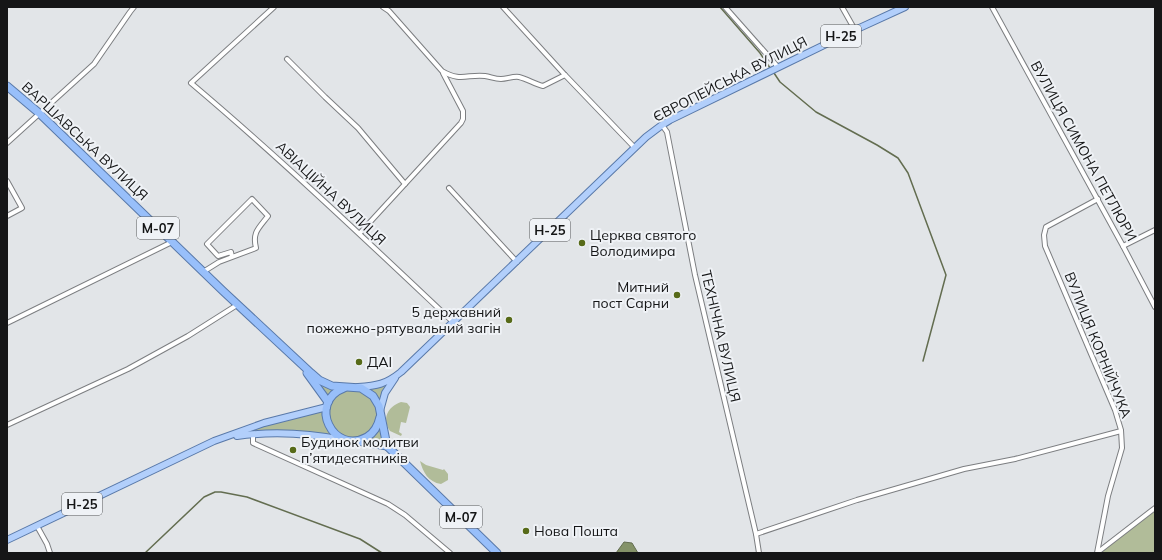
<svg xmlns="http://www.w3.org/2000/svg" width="1162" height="560" font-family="Mulish,sans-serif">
  <rect width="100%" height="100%" fill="#e2e5e8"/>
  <!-- green -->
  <g fill="#b1bc99">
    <path d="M 309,377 L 326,383 L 356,387 L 392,378 L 380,411 L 387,446 L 330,437 L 244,435 L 229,437 L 264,423 L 327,407 Z"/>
    <path d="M 401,402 L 407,403 L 410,407 L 406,423 L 401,422 L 399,432 L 402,434 L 401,436 L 390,431 C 382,419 387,407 401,402 Z"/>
    <path d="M 420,461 L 426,465 L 443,470 L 444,469 L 448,474 L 448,480 L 441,484 C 428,482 423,472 420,461 Z"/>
    <path d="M 1155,511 L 1155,553 L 1102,553 L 1104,549 Z"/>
  </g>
  <!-- water -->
  <path fill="#849268" stroke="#636d50" d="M 624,542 L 632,543 L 638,553 L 616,553 Z"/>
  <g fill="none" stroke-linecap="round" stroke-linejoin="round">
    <!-- stream -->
    <g stroke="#636d50" stroke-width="1.5">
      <path d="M 720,7 L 760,53 L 770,68"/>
      <path d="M 774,73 L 780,82 L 816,112 L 877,145 L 898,158 L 908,173 L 946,275 L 923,361"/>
      <path d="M 145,553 L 204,497 L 215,492 L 221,492 L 247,497 L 360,539 L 382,553"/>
    </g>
    <!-- minor casing -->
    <g stroke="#7c7e81" stroke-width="6">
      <g id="minor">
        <path d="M 274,7 L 191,83 C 281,159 367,241 453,322"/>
        <path d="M 383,7 L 389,11 L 442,71 C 460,82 468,74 485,76 C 491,77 495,79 501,79 C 507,79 513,76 519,77 C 527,79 535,84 543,86 L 565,75"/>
        <path d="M 503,7 L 565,75 L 635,148"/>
        <path d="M 725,7 L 778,67"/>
        <path d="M 842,7 L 855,30"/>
        <path d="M 992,7 L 1123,246 L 1155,307"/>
        <path d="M 287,59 L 325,97 L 358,128 L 405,184"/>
        <path d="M 662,125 L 667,132 L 695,275 L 756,534 L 759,553"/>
        <path d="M 7,143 L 94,64 L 130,12 L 134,7"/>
        <path d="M 7,181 L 22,208 L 7,216"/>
        <path d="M 449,188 L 517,262"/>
        <path d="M 360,233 L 461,123 L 463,119 L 463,111 L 443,73"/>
        <path d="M 1123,246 L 1155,230"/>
        <path d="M 203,272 L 219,262 L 256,248 C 252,232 259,228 268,216 L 252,199 L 207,244 L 218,256 L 231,252 L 232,257"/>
        <path d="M 7,323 L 172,242"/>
        <path d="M 7,425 L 128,369 L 188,336 L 237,305"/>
        <path d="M 253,434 L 253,443 L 388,504 L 405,515 L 450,553"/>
        <path d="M 37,526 L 47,544 L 50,553"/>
        <path d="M 756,534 L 857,500 L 964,469 L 1015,459 L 1121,431"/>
        <path d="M 1098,552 L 1155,508"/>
        <path d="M 1097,553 L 1108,496 L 1122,448 L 1121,430 L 1115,410 L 1045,246 L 1044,235 L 1046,227 L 1098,199"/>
      </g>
    </g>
    <!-- primary casing -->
    <g stroke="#5979a9" stroke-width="8">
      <g id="primary">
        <path d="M 358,387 C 377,386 386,384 401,372 L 646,137 L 662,125 L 670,120 L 855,30 L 905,7"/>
        <path d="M 380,411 L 385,393 L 395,378"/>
        <path d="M 237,436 C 273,431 308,433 343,440"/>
        <path d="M 7,540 L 214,441 L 264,423 L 327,407"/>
      </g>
    </g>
    <!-- trunk casing -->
    <g stroke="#5979a9" stroke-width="9">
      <g id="trunk">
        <path d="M 7,86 L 39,113 L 223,291 L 311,373 L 319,380 L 332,386 L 361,388 L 373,396 L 379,406 L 387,446"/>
        <path d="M 307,373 L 328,402"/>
        <path d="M 344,388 C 307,402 333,456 367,437 C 374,433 378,426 380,417"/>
        <path d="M 358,441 L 387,446"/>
        <path d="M 387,446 L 497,553"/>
      </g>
    </g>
    <!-- minor -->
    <use href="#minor" stroke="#fff" stroke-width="4"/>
    <!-- primary -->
    <use href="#primary" stroke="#b2cffb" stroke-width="6"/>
    <!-- trunk -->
    <use href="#trunk" stroke="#98bffa" stroke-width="7"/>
  </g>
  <!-- markers -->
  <g fill="#576a18" stroke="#eff2f6" stroke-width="1.5">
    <circle cx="582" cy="243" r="4"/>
    <circle cx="677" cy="295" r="4"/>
    <circle cx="509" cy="320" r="4"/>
    <circle cx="359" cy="362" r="4"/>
    <circle cx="293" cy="450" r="4"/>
    <circle cx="526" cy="531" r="4"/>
  </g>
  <g text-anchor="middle" stroke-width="4" stroke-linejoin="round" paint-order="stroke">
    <!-- shield labels -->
    <g fill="#eff2f6" stroke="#56585a" stroke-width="1">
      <rect x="821" y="25" width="40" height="22" rx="3"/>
      <rect x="137" y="217" width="42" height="22" rx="3"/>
      <rect x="530" y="219" width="40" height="22" rx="3"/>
      <rect x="62" y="493" width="40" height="22" rx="3"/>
      <rect x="440" y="506" width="42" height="22" rx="3"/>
    </g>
    <g font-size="13" font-weight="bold" fill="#151617">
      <text x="841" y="41">Н-25</text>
      <text x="158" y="233">М-07</text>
      <text x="550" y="235">Н-25</text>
      <text x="82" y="509">Н-25</text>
      <text x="461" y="522">М-07</text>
    </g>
    <!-- street labels -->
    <g font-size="14" fill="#151617" stroke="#eff2f6">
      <text transform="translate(730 79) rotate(-27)" y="5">ЄВРОПЕЙСЬКА ВУЛИЦЯ</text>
      <text transform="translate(85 141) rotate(43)" y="5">ВАРШАВСЬКА ВУЛИЦЯ</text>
      <text transform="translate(1084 151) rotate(61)" y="5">ВУЛИЦЯ СИМОНА ПЕТЛЮРИ</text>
      <text transform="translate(331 193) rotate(43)" y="5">АВІАЦІЙНА ВУЛИЦЯ</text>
      <text transform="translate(721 336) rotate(77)" y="5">ТЕХНІЧНА ВУЛИЦЯ</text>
      <text transform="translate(1098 345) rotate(68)" y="5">ВУЛИЦЯ КОРНІЙЧУКА</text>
    </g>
    <!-- poi labels -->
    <g font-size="14" fill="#151617" stroke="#eff2f6" text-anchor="start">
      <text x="590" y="240">Церква святого<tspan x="590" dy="16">Володимира</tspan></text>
      <text x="669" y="292" text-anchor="end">Митний<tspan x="669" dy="16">пост Сарни</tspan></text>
      <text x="501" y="317" text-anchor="end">5 державний<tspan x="501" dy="16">пожежно-рятувальний загін</tspan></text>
      <text x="367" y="367">ДАІ</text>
      <text x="301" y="447">Будинок молитви<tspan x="301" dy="16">п’ятидесятників</tspan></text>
      <text x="534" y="536">Нова Пошта</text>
    </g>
  </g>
  <!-- border -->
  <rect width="1162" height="560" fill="none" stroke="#151617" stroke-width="16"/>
</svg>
